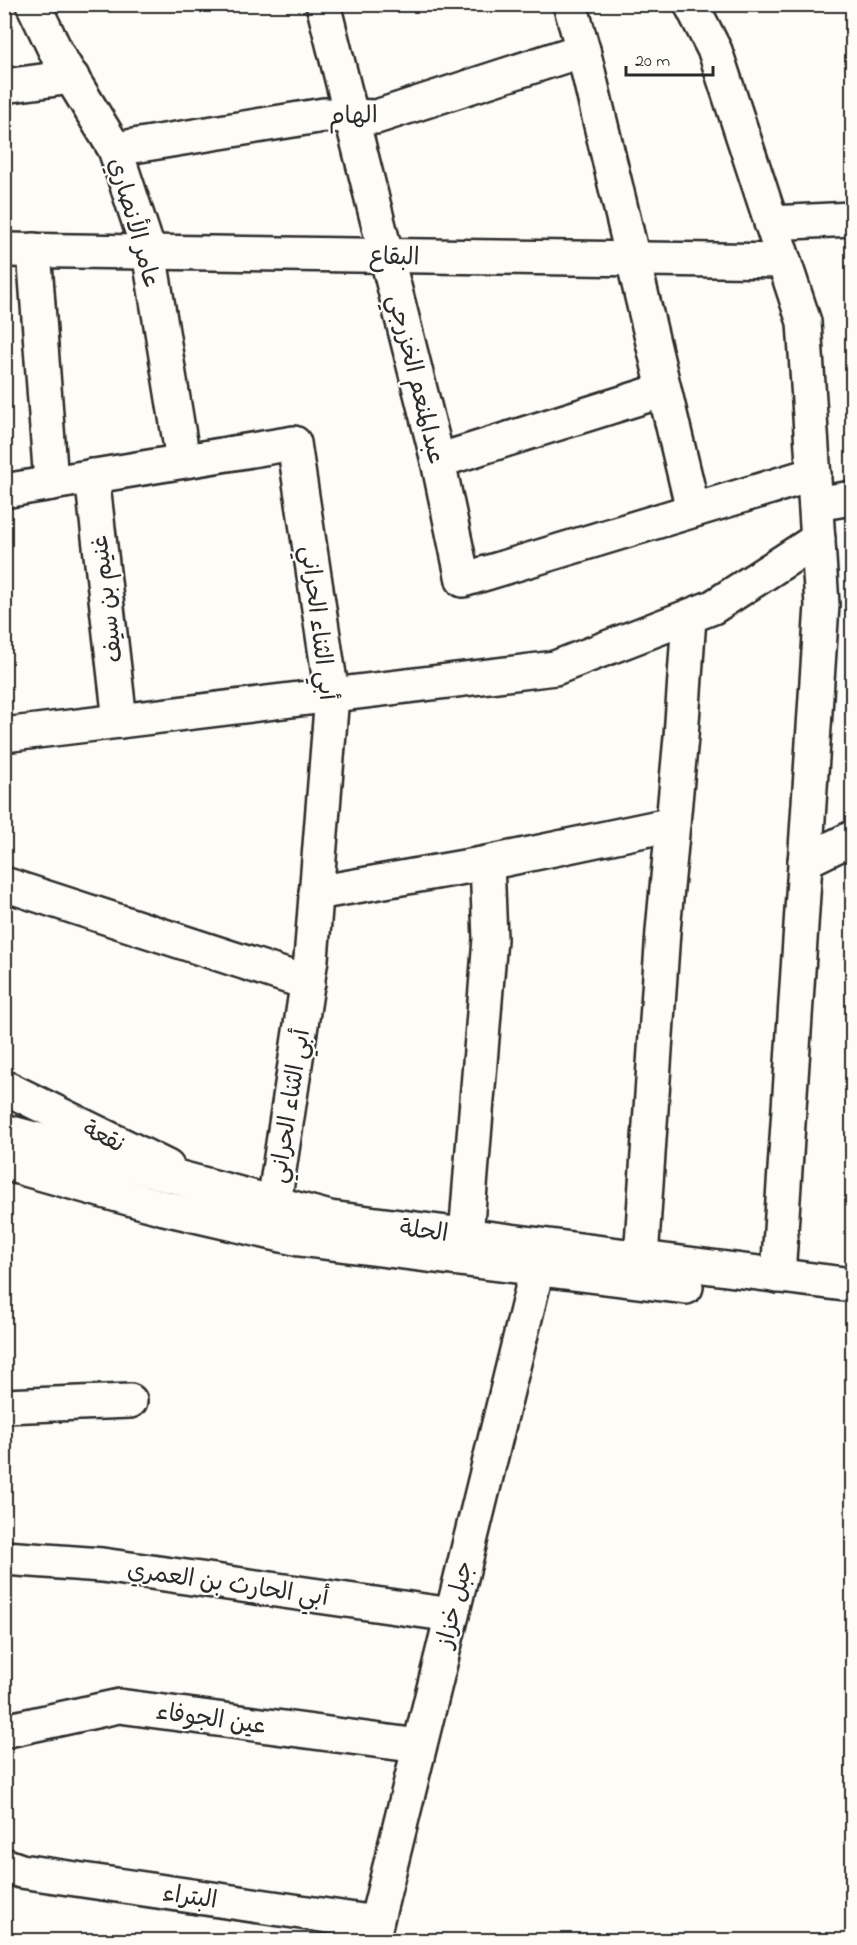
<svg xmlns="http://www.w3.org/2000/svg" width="857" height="1945" font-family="'Indie Flower','Playpen Sans Arabic',sans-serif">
  <rect width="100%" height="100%" fill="#fdfcf7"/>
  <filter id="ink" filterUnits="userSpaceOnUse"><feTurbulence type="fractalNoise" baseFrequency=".0167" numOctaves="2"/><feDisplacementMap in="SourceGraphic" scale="12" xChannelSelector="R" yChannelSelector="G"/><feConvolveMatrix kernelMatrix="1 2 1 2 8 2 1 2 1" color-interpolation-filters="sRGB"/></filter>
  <g filter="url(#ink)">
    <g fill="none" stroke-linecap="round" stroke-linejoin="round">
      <!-- minor casing -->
      <g stroke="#2b2b2b" stroke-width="38">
        <g id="minor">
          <path d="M 33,4 L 57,54 L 115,149 L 149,252 L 183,460"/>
          <path d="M 323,4 L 438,461 L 463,580 L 814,474"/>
          <path d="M 570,4 L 583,50 L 693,510"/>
          <path d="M 691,4 L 715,51 L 804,322 L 822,605 L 778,1276"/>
          <path d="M 4,86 L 72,77"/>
          <path d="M 115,149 L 324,115 L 376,117 L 583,50"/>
          <path d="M 771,223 L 852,219"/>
          <path d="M 4,250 L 784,261"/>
          <path d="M 34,250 L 51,483"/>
          <path d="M 438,461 L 664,390"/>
          <path d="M 92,476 L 120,721"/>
          <path d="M 4,491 L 294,443 L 332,695 L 311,959 L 274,1203"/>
          <path d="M 816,504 L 852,498"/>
          <path d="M 4,735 L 555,668 L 713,607 L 818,539"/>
          <path d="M 805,861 L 852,838"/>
          <path d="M 4,884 L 308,983"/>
          <path d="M 316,893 L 487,863 L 673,824"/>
          <path d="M 4,1087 L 167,1167"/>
          <path d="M 466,1236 L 490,939 L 487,863"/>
          <path d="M 641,1258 L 663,931 L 681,737 L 689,617"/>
          <path d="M 4,1406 L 130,1401"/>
          <path d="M 4,1558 L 102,1565 L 452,1615"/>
          <path d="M 4,1731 L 119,1706 L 419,1746"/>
          <path d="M 4,1865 L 21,1871 L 376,1923"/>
          <path d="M 372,1940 L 537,1269"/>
        </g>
      </g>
      <!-- major casing -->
      <g stroke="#2b2b2b" stroke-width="38">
        <g id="major">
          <path d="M 4,1131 L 330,1218 L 852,1285"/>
          <path d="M 4,1163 L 164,1208 L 299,1239 L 686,1287"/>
        </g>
      </g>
      <!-- minor -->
      <use href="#minor" stroke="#fdfcf7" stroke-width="33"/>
      <!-- major -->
      <use href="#major" stroke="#fdfcf7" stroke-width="33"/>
    </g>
  </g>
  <g text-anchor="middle" stroke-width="4.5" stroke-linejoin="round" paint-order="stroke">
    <!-- street labels -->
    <g font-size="24" fill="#2b2b2b" stroke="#fdfcf7">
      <text transform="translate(353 115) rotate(-2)" y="8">الهام</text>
      <text transform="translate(135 223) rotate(74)" y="8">عامر الأنصاري</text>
      <text transform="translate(394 256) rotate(1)" y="8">البقاع</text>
      <text transform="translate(417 379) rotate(76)" y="8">عبدالمنعم الخزرجي</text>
      <text transform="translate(106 599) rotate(-97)" y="8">غنيم بن سيف</text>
      <text transform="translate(319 623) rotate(83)" y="8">أبي الثناء الحراني</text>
      <text transform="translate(289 1106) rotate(-81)" y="8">أبي الثناء الحراني</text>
      <text transform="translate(104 1136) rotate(26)" y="8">نقعة</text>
      <text transform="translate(424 1230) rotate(7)" y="8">الحلة</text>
      <text transform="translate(228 1583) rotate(8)" y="8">أبي الحارث بن العمري</text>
      <text transform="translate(454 1604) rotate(-76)" y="8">جبل خزاز</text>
      <text transform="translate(211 1718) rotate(8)" y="8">عين الجوفاء</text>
      <text transform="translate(190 1896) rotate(8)" y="8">البتراء</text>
    </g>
  </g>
  <!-- margin -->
  <rect width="857" height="1945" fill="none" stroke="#fdfcf7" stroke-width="24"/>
  <rect x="12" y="12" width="833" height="1921" fill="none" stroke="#2b2b2b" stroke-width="2" filter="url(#ink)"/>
  <!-- scale -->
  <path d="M626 66v9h87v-9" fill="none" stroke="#2b2b2b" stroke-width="3"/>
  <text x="635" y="66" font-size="18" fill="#2b2b2b" stroke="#fdfcf7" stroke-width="4.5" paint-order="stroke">20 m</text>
</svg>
